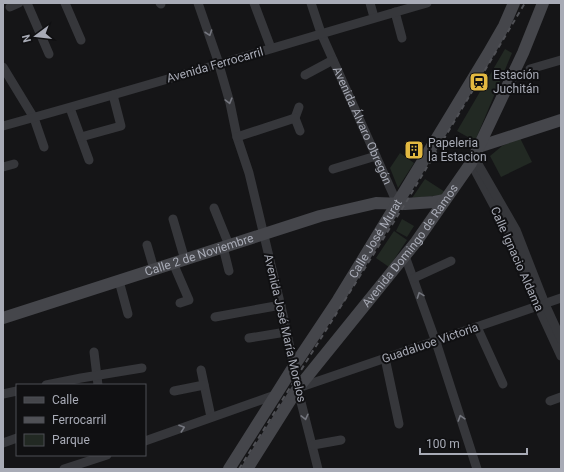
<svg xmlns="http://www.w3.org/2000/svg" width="564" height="472" font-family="Roboto,sans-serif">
  <rect width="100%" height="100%" fill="#151517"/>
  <!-- green -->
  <g fill="#222923">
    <path d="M 505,49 L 512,53 L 475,141 L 457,131 Z"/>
    <path d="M 520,138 L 532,162 L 501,177 L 490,156 L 502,146 Z"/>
    <path d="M 400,153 L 414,163 L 398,188 L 390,168 Z"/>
    <path d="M 425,179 L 445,192 L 442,195 L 412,198 Z"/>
    <path d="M 402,219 L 414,226 L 407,237 L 396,231 Z"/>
    <path d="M 394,231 L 407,240 L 389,267 L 376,258 Z"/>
  </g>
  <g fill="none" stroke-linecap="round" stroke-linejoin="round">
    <!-- street -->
    <g stroke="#36373b" stroke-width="9">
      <path d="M 27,3 L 49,54"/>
      <path d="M 65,3 L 81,40"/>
      <path d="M 160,3 L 161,4"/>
      <path d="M 198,3 L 217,58 L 230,103 L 237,137 L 249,173 L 284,319 L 301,402 L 318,469"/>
      <path d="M 254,3 L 271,48"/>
      <path id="s1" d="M 311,3 L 321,33 L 397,203"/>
      <path d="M 370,3 L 374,17"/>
      <path d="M 10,7 L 19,3"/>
      <path d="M 395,12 L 402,38"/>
      <path d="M 3,67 L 34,118 L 44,147"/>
      <path d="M 530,69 L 561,60"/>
      <path d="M 305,75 L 333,60"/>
      <path d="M 70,108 L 89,160"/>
      <path d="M 295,118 L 299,107"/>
      <path d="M 3,126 C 145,87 285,44 427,3"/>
      <path d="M 81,137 L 121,126 L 113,95"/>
      <path d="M 237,137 L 295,118 L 300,131"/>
      <path d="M 471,163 L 509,234 L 538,306 L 561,356"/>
      <path d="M 478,164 L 516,230 L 545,304 L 561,339"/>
      <path d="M 3,167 L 14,164"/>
      <path d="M 333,169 L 376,156"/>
      <path d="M 214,208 L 229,245"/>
      <path d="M 173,219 L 185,260"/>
      <path d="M 147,245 L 154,269"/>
      <path d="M 223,247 L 229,271"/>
      <path d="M 405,256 L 436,342 L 477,469"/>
      <path d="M 173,263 L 189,300 L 180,303"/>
      <path d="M 414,278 L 451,261"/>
      <path d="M 119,281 L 128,314"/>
      <path d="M 215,317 L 281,305"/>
      <path d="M 477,327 L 503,384"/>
      <path d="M 249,338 L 286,332"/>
      <path d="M 94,352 L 98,385"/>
      <path d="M 385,358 L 399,424"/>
      <path d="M 201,370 L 211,417"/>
      <path d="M 46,385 L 81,378 L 142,368"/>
      <path d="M 298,388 L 561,298"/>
      <path d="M 174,391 L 204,385"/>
      <path d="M 3,394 L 17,391"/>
      <path d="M 550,401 L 561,397"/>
      <path d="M 145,441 L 275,395"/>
      <path d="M 3,443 L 17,438"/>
      <path d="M 313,445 L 341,440"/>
      <path d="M 64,469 L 107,455"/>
    </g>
    <!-- secondary -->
    <g stroke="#45464b" stroke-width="12">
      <path d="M 478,147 L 561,120"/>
      <path id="s2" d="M 3,318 L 320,216 L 376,203 L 405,204 L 434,202 L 445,200"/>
      <path id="s3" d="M 229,469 L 294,366 L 338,300 L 434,143 L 489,52 L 504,26 L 514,3"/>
      <path id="s4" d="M 247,469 L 298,388 L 416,242 L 471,163 L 523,53 L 543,3"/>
    </g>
    <!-- rail -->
    <path stroke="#505156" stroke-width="2" stroke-dasharray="5 4" stroke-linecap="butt" d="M 239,469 L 405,204 L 525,3"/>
  </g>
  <!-- one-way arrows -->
  <defs><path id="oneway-chevron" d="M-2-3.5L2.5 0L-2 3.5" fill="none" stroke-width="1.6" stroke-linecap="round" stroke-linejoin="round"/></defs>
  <g stroke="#75777f">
    <use href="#oneway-chevron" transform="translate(209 33) rotate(71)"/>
    <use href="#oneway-chevron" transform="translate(229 101) rotate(75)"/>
    <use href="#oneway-chevron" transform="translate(420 295) rotate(-110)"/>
    <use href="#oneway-chevron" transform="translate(305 417) rotate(76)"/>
    <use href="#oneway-chevron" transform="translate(461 418) rotate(-107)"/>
    <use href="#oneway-chevron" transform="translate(182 428) rotate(-19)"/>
  </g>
  <!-- icons -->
  <defs>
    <g id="station-square" transform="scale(1)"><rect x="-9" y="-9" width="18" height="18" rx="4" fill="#e3b941" stroke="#101012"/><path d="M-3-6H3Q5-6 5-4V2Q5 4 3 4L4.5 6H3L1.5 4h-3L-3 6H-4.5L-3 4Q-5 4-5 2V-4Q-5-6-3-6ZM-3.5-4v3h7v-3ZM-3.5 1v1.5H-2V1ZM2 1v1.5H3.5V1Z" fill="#111"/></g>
    <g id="building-square" transform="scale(1)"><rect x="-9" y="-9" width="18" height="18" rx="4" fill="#e3b941" stroke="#101012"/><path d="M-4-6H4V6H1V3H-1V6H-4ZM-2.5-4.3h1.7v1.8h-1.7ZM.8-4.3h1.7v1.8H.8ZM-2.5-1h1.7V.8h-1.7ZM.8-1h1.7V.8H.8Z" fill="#111"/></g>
  </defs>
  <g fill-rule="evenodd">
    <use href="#station-square" x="479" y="82"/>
    <use href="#building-square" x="414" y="150"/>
  </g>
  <g text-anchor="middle" stroke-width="4" stroke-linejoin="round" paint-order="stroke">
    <!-- street labels -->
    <g font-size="12" fill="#a8abb6" stroke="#101012">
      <text transform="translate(215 65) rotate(-16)" y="4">Avenida Ferrocarril</text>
      <text dy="4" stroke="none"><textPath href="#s1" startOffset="133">Avenida Álvaro Obregón</textPath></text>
      <text dy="4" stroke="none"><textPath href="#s3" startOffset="273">Calle José Murat</textPath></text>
      <text dy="4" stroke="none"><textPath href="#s4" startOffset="277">Avenida Domingo de Ramos</textPath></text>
      <text dy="4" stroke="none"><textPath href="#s2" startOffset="206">Calle 2 de Noviembre</textPath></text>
      <text transform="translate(517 259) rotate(66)" y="4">Calle Ignacio Aldama</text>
      <text transform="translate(285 328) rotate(77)" y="4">Avenida José María Morelos</text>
      <text transform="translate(430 343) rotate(-19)" y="4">Guadaluoe Victoria</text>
    </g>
    <!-- poi labels -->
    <g font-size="12" fill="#a8abb6" stroke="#101012" text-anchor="start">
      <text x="493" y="79">Estación<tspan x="493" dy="14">Juchitán</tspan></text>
      <text x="428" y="147">Papeleria<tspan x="428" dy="14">la Estacion</tspan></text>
    </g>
  </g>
  <!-- border -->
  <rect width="564" height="472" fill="none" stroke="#a8abb6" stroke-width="8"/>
  <!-- legend -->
  <rect x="16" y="384" width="130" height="72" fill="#101012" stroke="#4d4e54"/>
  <rect x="24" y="397" width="20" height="6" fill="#45464b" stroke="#4d4e54"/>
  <text x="52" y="404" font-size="12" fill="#a8abb6">Calle</text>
  <rect x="24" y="417" width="20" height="6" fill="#505156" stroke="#4d4e54"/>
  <text x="52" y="424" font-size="12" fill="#a8abb6">Ferrocarril</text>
  <rect x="24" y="434" width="20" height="12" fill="#222923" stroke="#4d4e54"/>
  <text x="52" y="444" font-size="12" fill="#a8abb6">Parque</text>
  <!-- north arrow -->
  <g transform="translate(36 36) rotate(255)" stroke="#101012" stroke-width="3" paint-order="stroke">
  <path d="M0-3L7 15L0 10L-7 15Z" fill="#a8abb6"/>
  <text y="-6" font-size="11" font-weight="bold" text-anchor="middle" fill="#a8abb6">N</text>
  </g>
  <!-- scale -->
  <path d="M420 448v6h107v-6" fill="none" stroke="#a8abb6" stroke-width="2"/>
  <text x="426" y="448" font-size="12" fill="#a8abb6" stroke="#101012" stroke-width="3" paint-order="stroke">100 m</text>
</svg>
